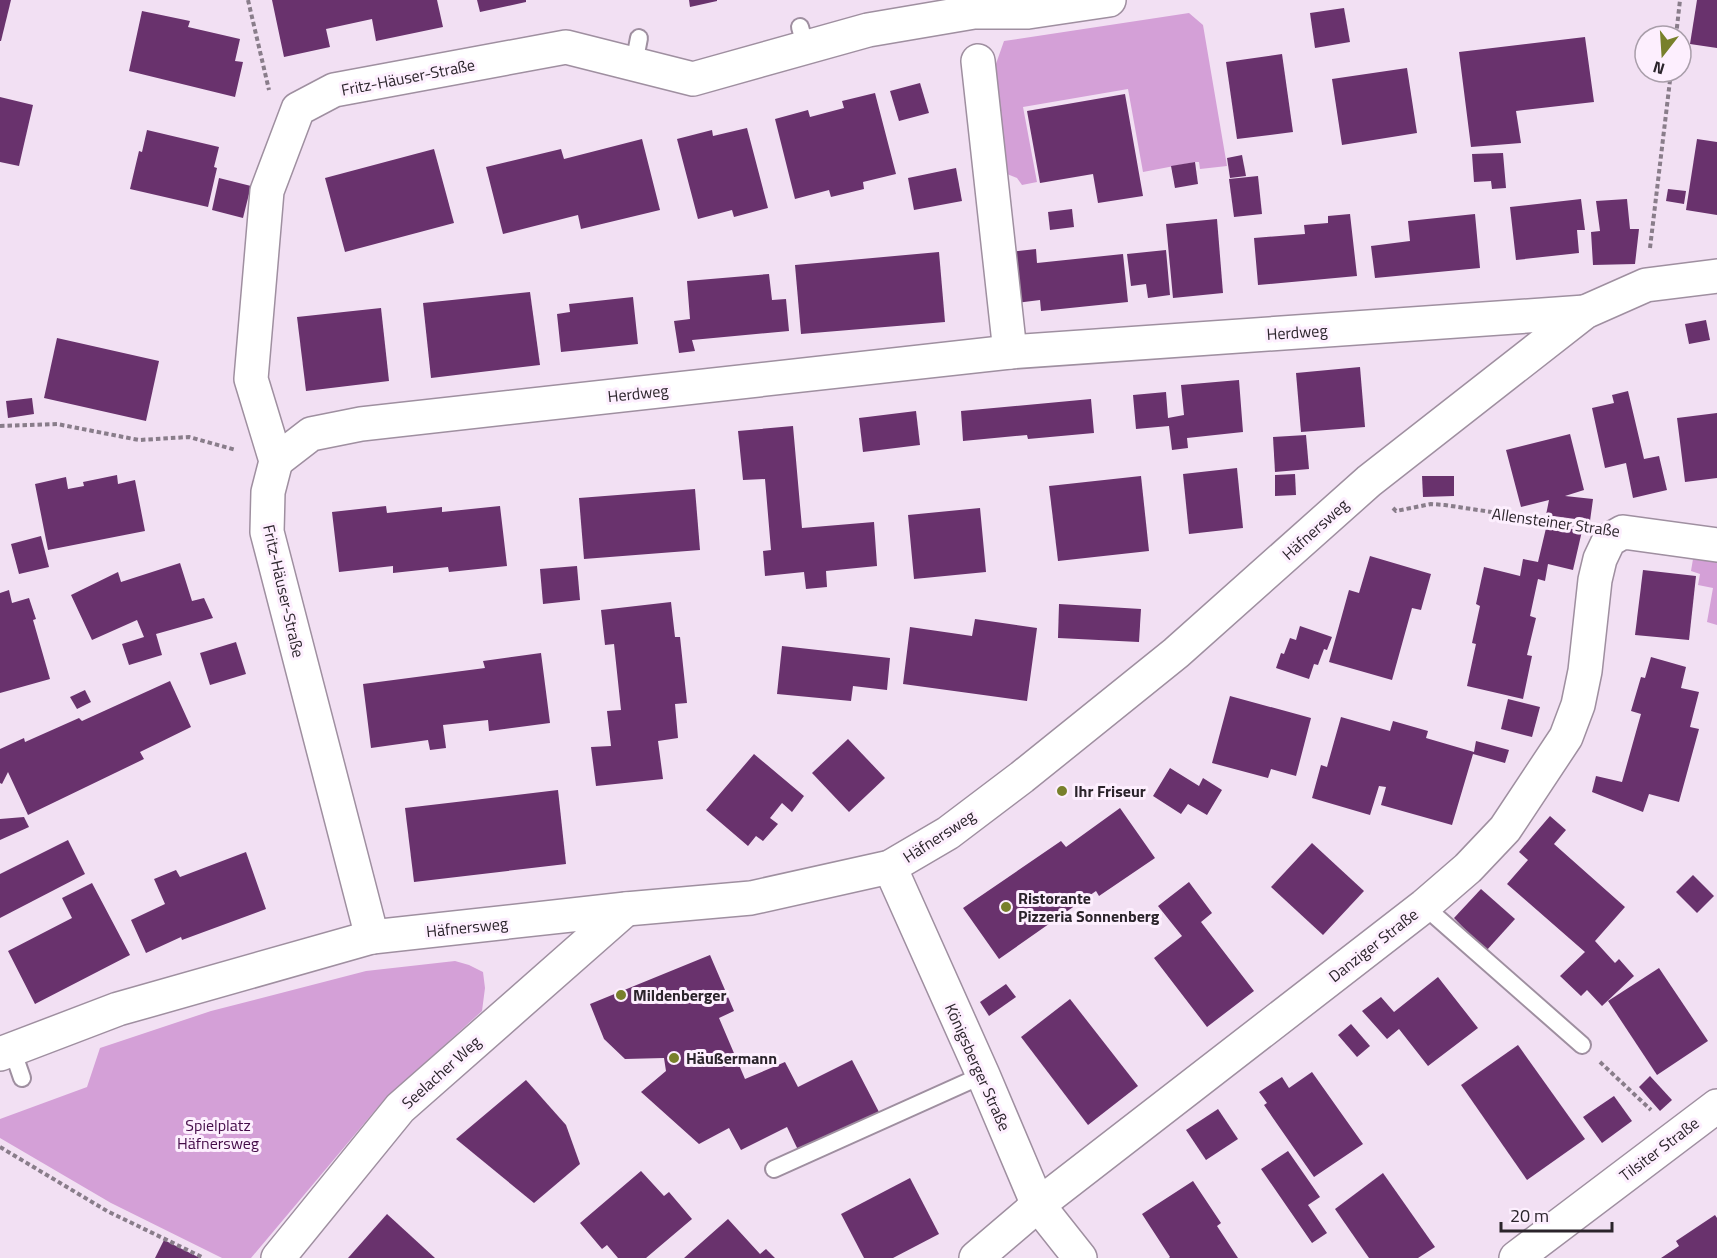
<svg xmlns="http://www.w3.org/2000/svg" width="1717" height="1258" font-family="'Titillium Web',sans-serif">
  <rect width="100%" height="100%" fill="#f2e0f3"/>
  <!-- green -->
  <g fill="#d4a0d7">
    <path d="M 1189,13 L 1203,25 L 1227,166 L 1200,169 L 1199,162 L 1195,162 L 1143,172 L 1128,89 L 1023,107 L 1037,182 L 1022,185 L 1017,178 L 1002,172 L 991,78 L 1004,41 Z"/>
    <path d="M 1695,547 L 1717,551 L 1717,625 L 1707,622 L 1713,588 L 1698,585 L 1700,574 L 1691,571 Z"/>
    <path d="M 455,961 L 469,965 L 483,972 L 485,988 L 482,1011 L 383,1101 L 251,1258 L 222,1258 L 111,1203 L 0,1138 L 0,1119 L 87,1087 L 100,1048 L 211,1011 L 366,971 Z"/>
  </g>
  <!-- building -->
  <g fill="#69326d">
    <path d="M 0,0 L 11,0 L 1,41 L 0,41 Z"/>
    <path d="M 272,0 L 437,0 L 443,27 L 376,41 L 372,19 L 326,29 L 330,47 L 284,57 Z"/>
    <path d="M 477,0 L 526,0 L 526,2 L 480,12 Z"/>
    <path d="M 689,0 L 717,0 L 717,1 L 690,7 Z"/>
    <path d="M 1697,0 L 1717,0 L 1717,48 L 1690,44 Z"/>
    <path d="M 1344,8 L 1350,42 L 1315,48 L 1310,13 Z"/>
    <path d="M 142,11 L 190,21 L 188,27 L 240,39 L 235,61 L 243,62 L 235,97 L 129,71 Z"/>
    <path d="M 1585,37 L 1594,102 L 1516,111 L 1521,143 L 1471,147 L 1459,52 Z"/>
    <path d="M 1282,54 L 1293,132 L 1237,139 L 1226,62 Z"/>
    <path d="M 1407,68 L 1417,133 L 1342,145 L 1332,79 Z"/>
    <path d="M 920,83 L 929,113 L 899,121 L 890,91 Z"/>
    <path d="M 875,93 L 896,174 L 863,182 L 864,189 L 831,197 L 829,190 L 795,199 L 775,119 L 808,110 L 810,117 L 844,108 L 842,101 Z"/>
    <path d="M 1125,94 L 1143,196 L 1098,203 L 1093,174 L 1040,183 L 1027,111 Z"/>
    <path d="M 0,97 L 33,105 L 19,166 L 0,162 Z"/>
    <path d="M 747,128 L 768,208 L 734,217 L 732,210 L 698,219 L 677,139 L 712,130 L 713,136 Z"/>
    <path d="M 147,130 L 219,147 L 214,167 L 217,168 L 208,207 L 130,189 L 139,151 L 142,152 Z"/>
    <path d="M 642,139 L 660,210 L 581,229 L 578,215 L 503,234 L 486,167 L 561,149 L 564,159 Z"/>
    <path d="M 1697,139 L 1717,142 L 1717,215 L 1686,210 Z"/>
    <path d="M 434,149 L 454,223 L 345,252 L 325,178 Z"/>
    <path d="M 1503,153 L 1506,188 L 1492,189 L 1491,181 L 1474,182 L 1472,154 Z"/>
    <path d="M 1242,155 L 1246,176 L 1230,178 L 1227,158 Z"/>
    <path d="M 1195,162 L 1198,184 L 1175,188 L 1171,166 Z"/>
    <path d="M 956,168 L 962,201 L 914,210 L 908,178 Z"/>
    <path d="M 1258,176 L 1262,214 L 1234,217 L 1229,179 Z"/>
    <path d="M 219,178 L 251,186 L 243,218 L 212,210 Z"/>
    <path d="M 1668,189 L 1686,191 L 1684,204 L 1666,201 Z"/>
    <path d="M 1581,199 L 1585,230 L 1577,230 L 1579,253 L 1516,260 L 1510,207 Z"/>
    <path d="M 1627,199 L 1630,229 L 1639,229 L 1635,264 L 1593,265 L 1591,232 L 1600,231 L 1596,201 Z"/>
    <path d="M 1072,209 L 1074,227 L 1050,230 L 1048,212 Z"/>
    <path d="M 1350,214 L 1357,276 L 1258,285 L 1254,238 L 1305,234 L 1304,225 L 1328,223 L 1328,216 Z"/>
    <path d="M 1475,214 L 1480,268 L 1375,278 L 1371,246 L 1410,241 L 1408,221 Z"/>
    <path d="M 1217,219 L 1223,293 L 1173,298 L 1166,224 Z"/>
    <path d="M 1036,249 L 1037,263 L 1123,254 L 1128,302 L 1041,311 L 1040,300 L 1015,303 L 1009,252 Z"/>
    <path d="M 1166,250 L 1170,295 L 1148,298 L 1146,284 L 1131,286 L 1127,254 Z"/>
    <path d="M 939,252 L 945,322 L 801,334 L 795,265 Z"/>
    <path d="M 769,274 L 772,300 L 786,299 L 789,331 L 692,340 L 695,351 L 679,353 L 674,321 L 690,319 L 687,281 Z"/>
    <path d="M 530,292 L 540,365 L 431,378 L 423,303 Z"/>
    <path d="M 633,297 L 638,344 L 561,352 L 557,314 L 570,312 L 569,304 Z"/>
    <path d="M 381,308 L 389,381 L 306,391 L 297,317 Z"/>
    <path d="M 1706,320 L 1710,340 L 1689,344 L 1685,324 Z"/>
    <path d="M 57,338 L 159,361 L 146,421 L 44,398 Z"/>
    <path d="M 1360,367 L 1365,427 L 1301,432 L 1296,373 Z"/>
    <path d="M 1239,380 L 1243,432 L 1187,438 L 1188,448 L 1172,450 L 1169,426 L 1136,429 L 1133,395 L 1166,392 L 1168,418 L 1184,415 L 1181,385 Z"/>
    <path d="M 1628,391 L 1644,459 L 1659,456 L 1667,490 L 1633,498 L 1626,463 L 1605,468 L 1592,408 L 1614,403 L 1612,395 Z"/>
    <path d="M 32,398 L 34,414 L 8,418 L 6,401 Z"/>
    <path d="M 1091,399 L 1094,433 L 1028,439 L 1027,435 L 963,441 L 961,411 Z"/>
    <path d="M 916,411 L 920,445 L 863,452 L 859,418 Z"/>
    <path d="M 1717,413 L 1717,478 L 1685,482 L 1677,418 Z"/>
    <path d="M 793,426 L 802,528 L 874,522 L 877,566 L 826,571 L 827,587 L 806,589 L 804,572 L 765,576 L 763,551 L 771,550 L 765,479 L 743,480 L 738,431 Z"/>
    <path d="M 1570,434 L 1584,490 L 1565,496 L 1593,499 L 1590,521 L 1546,515 L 1549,500 L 1521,507 L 1506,450 Z"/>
    <path d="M 1306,435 L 1309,469 L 1275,472 L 1273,437 Z"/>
    <path d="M 1237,468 L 1243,528 L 1189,534 L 1183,474 Z"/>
    <path d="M 1295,474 L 1296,495 L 1275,496 L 1275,475 Z"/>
    <path d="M 117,475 L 118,484 L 135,480 L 145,531 L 48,550 L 35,484 L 66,477 L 68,489 L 84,486 L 83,482 Z"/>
    <path d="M 1141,476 L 1149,551 L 1058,561 L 1049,486 Z"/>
    <path d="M 1422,476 L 1454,476 L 1454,496 L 1423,497 Z"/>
    <path d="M 695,489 L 700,550 L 584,559 L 579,498 Z"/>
    <path d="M 386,506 L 387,513 L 442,507 L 442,512 L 500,506 L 507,566 L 449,572 L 448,567 L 393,573 L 393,566 L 339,572 L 332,512 Z"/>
    <path d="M 980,508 L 986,572 L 914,579 L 908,515 Z"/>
    <path d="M 1547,524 L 1582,531 L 1573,570 L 1548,564 L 1545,581 L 1538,579 L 1530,616 L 1536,618 L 1527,655 L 1532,656 L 1523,699 L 1467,686 L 1476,644 L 1472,643 L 1480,606 L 1476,604 L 1484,567 L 1520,576 L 1523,559 L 1538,562 Z"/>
    <path d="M 41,536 L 49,567 L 19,574 L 11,544 Z"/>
    <path d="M 1370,556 L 1431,574 L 1421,610 L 1412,608 L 1392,680 L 1329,662 L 1349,590 L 1359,593 Z"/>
    <path d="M 180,563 L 192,601 L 204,598 L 213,618 L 156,634 L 162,655 L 129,665 L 122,644 L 144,637 L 137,620 L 92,640 L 71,595 L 118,572 L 121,582 Z"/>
    <path d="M 577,566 L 580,600 L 543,604 L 540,569 Z"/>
    <path d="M 1643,570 L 1696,576 L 1689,640 L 1635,635 Z"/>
    <path d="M 9,590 L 12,603 L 29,598 L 36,619 L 33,620 L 50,679 L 0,693 L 0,593 Z"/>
    <path d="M 671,602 L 675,637 L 680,637 L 687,703 L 675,704 L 678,738 L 658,741 L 663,779 L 596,786 L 591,747 L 611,746 L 607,711 L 621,710 L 614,644 L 605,645 L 601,610 Z"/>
    <path d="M 1059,604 L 1141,609 L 1139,642 L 1058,638 Z"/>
    <path d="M 975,619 L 1037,628 L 1027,701 L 903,684 L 910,627 L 972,636 Z"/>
    <path d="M 1300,626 L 1332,637 L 1327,650 L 1324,649 L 1318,665 L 1314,664 L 1309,679 L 1276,668 L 1281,653 L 1284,654 L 1290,638 L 1296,640 Z"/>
    <path d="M 236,642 L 246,674 L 210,685 L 200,653 Z"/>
    <path d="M 782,646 L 890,658 L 887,690 L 853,686 L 851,701 L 777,694 Z"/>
    <path d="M 541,653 L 550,723 L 489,731 L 488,720 L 443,725 L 446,748 L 430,750 L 428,740 L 371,748 L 363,684 L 485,668 L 483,661 Z"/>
    <path d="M 1651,657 L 1686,667 L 1681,688 L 1699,692 L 1690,727 L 1699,729 L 1679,802 L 1649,794 L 1643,812 L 1592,792 L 1596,776 L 1622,782 L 1641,714 L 1631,711 L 1641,677 L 1645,678 Z"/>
    <path d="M 170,681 L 191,727 L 140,752 L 144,759 L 28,815 L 8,772 L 2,784 L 0,783 L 0,749 L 24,738 L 25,742 L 79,718 L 82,721 Z"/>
    <path d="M 85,690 L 91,702 L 77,709 L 70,697 Z"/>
    <path d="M 1230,696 L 1311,718 L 1296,776 L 1271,769 L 1268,778 L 1212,763 Z"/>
    <path d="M 1508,699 L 1540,707 L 1532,737 L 1501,729 Z"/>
    <path d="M 1341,717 L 1390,731 L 1393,721 L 1428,731 L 1426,738 L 1474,752 L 1476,741 L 1509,750 L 1505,763 L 1473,754 L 1452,825 L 1381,805 L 1386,787 L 1379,786 L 1370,815 L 1312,798 L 1321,765 L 1327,767 Z"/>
    <path d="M 848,739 L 885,778 L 849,812 L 812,773 Z"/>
    <path d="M 754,754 L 804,796 L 792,812 L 782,803 L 770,818 L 778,824 L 763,841 L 756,836 L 748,846 L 706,810 Z"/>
    <path d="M 1170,768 L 1199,786 L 1203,778 L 1222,790 L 1207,815 L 1188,804 L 1181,814 L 1153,796 Z"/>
    <path d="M 558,790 L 566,864 L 414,882 L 405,808 Z"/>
    <path d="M 1120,808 L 1155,858 L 1099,896 L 1096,891 L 999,959 L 963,908 L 1061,841 L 1066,847 Z"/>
    <path d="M 1550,816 L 1566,830 L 1554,844 L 1625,907 L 1595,941 L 1615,963 L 1619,959 L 1634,976 L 1602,1006 L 1587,990 L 1581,996 L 1560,976 L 1585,952 L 1507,884 L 1528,860 L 1519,852 Z"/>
    <path d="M 24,817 L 29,827 L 0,840 L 0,819 Z"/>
    <path d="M 68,840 L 85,874 L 0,918 L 0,874 Z"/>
    <path d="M 1312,843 L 1364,891 L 1323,935 L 1271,887 Z"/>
    <path d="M 246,852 L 266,909 L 182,940 L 181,937 L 146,953 L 131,920 L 165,904 L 154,879 L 176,870 L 180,877 Z"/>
    <path d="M 1693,875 L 1714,896 L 1697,913 L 1676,892 Z"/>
    <path d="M 1189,882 L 1212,913 L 1201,922 L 1254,991 L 1207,1027 L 1154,958 L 1182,936 L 1158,906 Z"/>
    <path d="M 92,883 L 130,955 L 35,1004 L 8,951 L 72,918 L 62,898 Z"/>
    <path d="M 1481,889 L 1515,919 L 1486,951 L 1454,918 Z"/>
    <path d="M 710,955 L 734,1011 L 719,1018 L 745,1079 L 785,1062 L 798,1087 L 852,1060 L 879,1112 L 799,1152 L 787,1127 L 741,1150 L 729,1128 L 699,1144 L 641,1092 L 666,1071 L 664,1058 L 625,1059 L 604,1039 L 590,1004 Z"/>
    <path d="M 1659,968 L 1708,1041 L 1657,1075 L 1608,1001 Z"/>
    <path d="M 1438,977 L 1478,1028 L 1428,1066 L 1399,1029 L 1387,1039 L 1362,1011 L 1381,997 L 1394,1012 Z"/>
    <path d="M 1006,984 L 1016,997 L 989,1016 L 980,1002 Z"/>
    <path d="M 1070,999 L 1138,1086 L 1088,1125 L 1021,1037 Z"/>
    <path d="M 1351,1024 L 1370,1046 L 1357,1057 L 1338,1035 Z"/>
    <path d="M 1518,1045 L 1585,1139 L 1527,1180 L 1461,1085 Z"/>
    <path d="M 1312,1072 L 1363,1144 L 1314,1177 L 1264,1105 L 1267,1103 L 1259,1092 L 1282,1077 L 1289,1088 Z"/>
    <path d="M 1650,1076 L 1672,1100 L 1660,1111 L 1639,1087 Z"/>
    <path d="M 526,1080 L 566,1125 L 580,1164 L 534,1203 L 456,1139 Z"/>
    <path d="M 1614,1096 L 1632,1121 L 1602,1143 L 1583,1117 Z"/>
    <path d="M 1218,1109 L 1238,1139 L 1206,1160 L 1186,1130 Z"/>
    <path d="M 1288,1151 L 1320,1197 L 1308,1205 L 1327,1233 L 1312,1243 L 1261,1169 Z"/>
    <path d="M 641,1171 L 664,1196 L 669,1192 L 692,1219 L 646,1258 L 618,1258 L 607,1245 L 602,1249 L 580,1223 Z"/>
    <path d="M 1383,1173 L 1435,1247 L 1418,1258 L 1369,1258 L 1335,1209 Z"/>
    <path d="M 910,1178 L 939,1234 L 893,1258 L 864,1258 L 841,1214 Z"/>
    <path d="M 1193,1181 L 1221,1223 L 1217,1226 L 1238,1258 L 1169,1258 L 1170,1257 L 1142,1214 Z"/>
    <path d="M 387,1214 L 435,1258 L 348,1258 Z"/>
    <path d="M 1715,1215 L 1717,1218 L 1717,1258 L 1661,1258 L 1679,1246 L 1676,1241 Z"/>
    <path d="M 728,1219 L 760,1254 L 766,1249 L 775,1258 L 684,1258 Z"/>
    <path d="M 164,1240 L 200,1258 L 155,1258 Z"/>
  </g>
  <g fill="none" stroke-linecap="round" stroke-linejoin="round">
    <!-- lane casing -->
    <g stroke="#9f8fa0" stroke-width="20">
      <g id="lane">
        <path d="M 800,27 L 806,48"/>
        <path d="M 634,64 L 639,38"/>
        <path d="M 1424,906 L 1582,1045"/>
        <path d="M 12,1049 L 22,1078"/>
        <path d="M 774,1169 L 983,1075"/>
      </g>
    </g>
    <!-- street casing -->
    <g stroke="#9f8fa0" stroke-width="36">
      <g id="street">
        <path d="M 978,61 L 1010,352"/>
        <path d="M 276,461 L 311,434 L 361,424 L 1010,352 L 1585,312"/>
        <path d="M 890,867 L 983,1075 L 1038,1205 L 1080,1258"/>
        <path d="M 372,937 L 267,532 L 268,492 L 276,461 L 251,379 L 267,191 L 298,109 L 334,90 L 566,47 L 693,79 L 868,30 L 974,12 L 1028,12 L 1109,0"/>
        <path d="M 0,1054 L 118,1009 L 372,937 L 626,909 L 751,898 L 890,867 L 948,833 L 1022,777 L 1176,653 L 1369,481 L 1585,312 L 1646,285 L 1717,276"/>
        <path d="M 278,1258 L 400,1108 L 626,909"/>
        <path d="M 976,1258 L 1038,1205 L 1424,906 L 1468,868 L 1505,829 L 1566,737 L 1578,705 L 1585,671 L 1595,580 L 1600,559 L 1609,540 L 1623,532 L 1717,545"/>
        <path d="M 1516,1258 L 1717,1106"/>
      </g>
    </g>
    <!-- path -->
    <g stroke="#897d8a" stroke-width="4" stroke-dasharray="4.5 3" stroke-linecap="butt">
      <path d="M 248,0 L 269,90"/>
      <path d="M 1676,36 L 1680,0"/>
      <path d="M 1650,248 L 1671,72"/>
      <path d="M 0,426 L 57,424 L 139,440 L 189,437 L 236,450"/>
      <path d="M 1393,508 L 1396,511 L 1431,504 L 1445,505 L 1577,525"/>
      <path d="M 1600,1062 L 1651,1110"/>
      <path d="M 0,1147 L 107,1211 L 204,1258"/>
    </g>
    <!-- lane -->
    <use href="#lane" stroke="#fff" stroke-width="16"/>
    <!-- street -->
    <use href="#street" stroke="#fff" stroke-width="33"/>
  </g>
  <!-- markers -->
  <g fill="#78802b" stroke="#fdeffe" stroke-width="2">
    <circle cx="1062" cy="791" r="6"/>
    <circle cx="1006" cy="907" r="6"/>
    <circle cx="621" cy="995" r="6"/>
    <circle cx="674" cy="1058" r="6"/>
  </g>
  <g text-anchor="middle" stroke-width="6" stroke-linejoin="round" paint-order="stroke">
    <!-- street labels -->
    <g font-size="16" fill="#2b242b" stroke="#fdeffe">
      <text transform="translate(408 77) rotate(-11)" y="6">Fritz-Häuser-Straße</text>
      <text transform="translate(1297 332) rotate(-4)" y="6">Herdweg</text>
      <text transform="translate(638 393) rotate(-6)" y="6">Herdweg</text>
      <text transform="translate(1556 522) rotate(8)" y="6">Allensteiner Straße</text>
      <text transform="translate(1315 529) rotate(-42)" y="6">Häfnersweg</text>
      <text transform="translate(284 591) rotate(77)" y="6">Fritz-Häuser-Straße</text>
      <text transform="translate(939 836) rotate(-33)" y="6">Häfnersweg</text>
      <text transform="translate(467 927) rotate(-6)" y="6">Häfnersweg</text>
      <text transform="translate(1373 945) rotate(-38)" y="6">Danziger Straße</text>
      <text transform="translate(978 1067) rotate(66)" y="6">Königsberger Straße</text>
      <text transform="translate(441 1072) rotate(-42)" y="6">Seelacher Weg</text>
      <text transform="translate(1659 1149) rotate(-37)" y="6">Tilsiter Straße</text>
    </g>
    <!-- poi labels -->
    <g font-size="16" font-weight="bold" fill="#2b242b" stroke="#fdeffe" text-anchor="start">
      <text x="1074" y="797">Ihr Friseur</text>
      <text x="1018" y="904">Ristorante<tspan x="1018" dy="18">Pizzeria Sonnenberg</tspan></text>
      <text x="633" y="1001">Mildenberger</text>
      <text x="686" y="1064">Häußermann</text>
    </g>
    <!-- park labels -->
    <g font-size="16" fill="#440c48" stroke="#fdeffe">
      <text x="218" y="1131">Spielplatz<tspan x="218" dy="18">Häfnersweg</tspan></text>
    </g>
  </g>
  <!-- north arrow -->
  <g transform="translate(1663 54) rotate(197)"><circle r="28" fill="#fdeffe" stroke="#a99eaa" stroke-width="1.5"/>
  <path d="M0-4.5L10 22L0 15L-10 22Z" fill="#78802b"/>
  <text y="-9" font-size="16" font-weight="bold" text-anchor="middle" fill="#2b242b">N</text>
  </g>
  <!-- scale -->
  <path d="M1501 1222v9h111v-9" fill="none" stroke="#2b242b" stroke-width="3"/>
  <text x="1510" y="1222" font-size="18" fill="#2b242b" stroke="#fdeffe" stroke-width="4.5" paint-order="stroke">20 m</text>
</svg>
